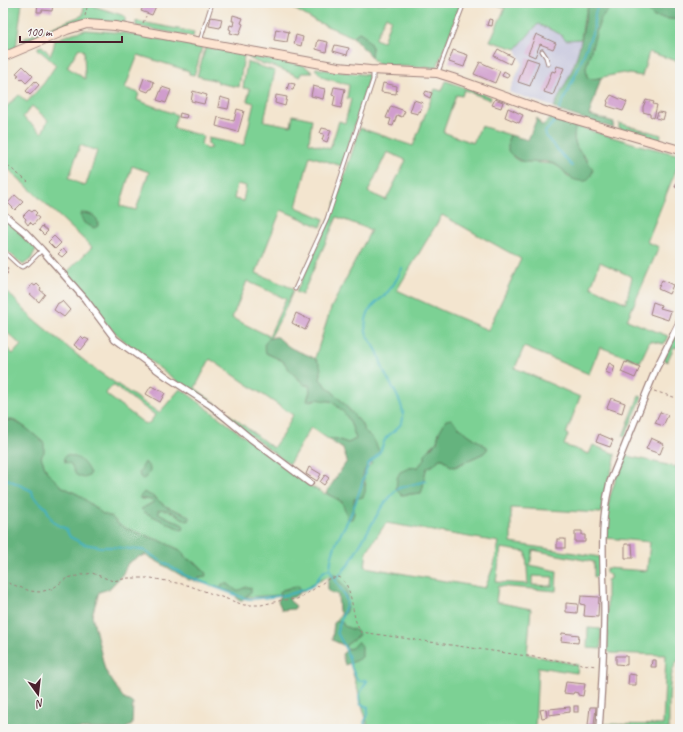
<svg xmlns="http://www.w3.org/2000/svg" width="683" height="732" font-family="Caveat,sans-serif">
  <rect width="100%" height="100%" fill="#f6f6f2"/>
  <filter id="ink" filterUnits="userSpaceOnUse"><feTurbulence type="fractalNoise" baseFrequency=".025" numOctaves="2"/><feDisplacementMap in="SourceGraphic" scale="8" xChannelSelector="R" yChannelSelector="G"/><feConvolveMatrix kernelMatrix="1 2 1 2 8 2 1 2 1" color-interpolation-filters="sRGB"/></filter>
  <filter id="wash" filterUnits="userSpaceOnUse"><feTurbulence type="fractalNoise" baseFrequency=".012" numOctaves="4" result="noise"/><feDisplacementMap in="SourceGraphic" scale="16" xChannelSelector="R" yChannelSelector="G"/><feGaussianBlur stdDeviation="0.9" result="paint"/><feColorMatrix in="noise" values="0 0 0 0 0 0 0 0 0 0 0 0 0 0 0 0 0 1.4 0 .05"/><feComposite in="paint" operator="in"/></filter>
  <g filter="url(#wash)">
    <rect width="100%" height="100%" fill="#f3e5cf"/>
    <!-- industrial -->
    <path fill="#c2c2dc" d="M 538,24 L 560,34 L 564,38 L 581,39 L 578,52 L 571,72 L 554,107 L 509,92 L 522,63 L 516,49 Z"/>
    <!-- green -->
    <g fill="#7cd194" stroke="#637860" fill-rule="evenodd">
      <path d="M 3,3 L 22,3 L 16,48 L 3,52 Z"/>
      <path d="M 84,3 L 90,3 L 90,5 L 125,16 L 125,23 L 87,20 L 67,24 L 26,42 L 24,42 L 25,38 L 83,15 Z"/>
      <path d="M 284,3 L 462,3 L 437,67 L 435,68 L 378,65 L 371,57 L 372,47 L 364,35 L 359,32 L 353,37 L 315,21 ZM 386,16 L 391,19 L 383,42 L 375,39 Z"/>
      <path d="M 487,3 L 589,3 L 584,19 L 581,39 L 566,40 L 560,34 L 538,24 L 516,49 L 490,41 L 505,8 Z"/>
      <path d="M 616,3 L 646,3 L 647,9 L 654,17 L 680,20 L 680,62 L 649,52 L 642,76 L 623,73 L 593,79 L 587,78 L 586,67 L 600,20 L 609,9 Z"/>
      <path d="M 136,21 L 194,32 L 193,37 L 136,26 Z"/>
      <path d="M 86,30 L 125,33 L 191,45 L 191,46 L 202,47 L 198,63 L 194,75 L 189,74 L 189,71 L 138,55 L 125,88 L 139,93 L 137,100 L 177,115 L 173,128 L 203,136 L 201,144 L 206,149 L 212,148 L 208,144 L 208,138 L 244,145 L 254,103 L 247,101 L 250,89 L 243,88 L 247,62 L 275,71 L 264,121 L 291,126 L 293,115 L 312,119 L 309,143 L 330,149 L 339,121 L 345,123 L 351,99 L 347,98 L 349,85 L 324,78 L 315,69 L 316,68 L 327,70 L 369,75 L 365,91 L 342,166 L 310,156 L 296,207 L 324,219 L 321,227 L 281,210 L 256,273 L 292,288 L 293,291 L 282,316 L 270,338 L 268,339 L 266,353 L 283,361 L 291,372 L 305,385 L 310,385 L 310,391 L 308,397 L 311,401 L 317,399 C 322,400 328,399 332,402 C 347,411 351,423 356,439 L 348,443 L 337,439 L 328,439 L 311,427 L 289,464 L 131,347 L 109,327 L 85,293 L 66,273 L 92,247 L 3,164 L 3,110 L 19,95 L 27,102 L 44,83 L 56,65 L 38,49 L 38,47 L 42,46 L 50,55 L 53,49 L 55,40 L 73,33 ZM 79,48 L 84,51 L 85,79 L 67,67 ZM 32,106 L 48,120 L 42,133 L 23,117 ZM 80,145 L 97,151 L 86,185 L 84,186 L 69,178 ZM 132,166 L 149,172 L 136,210 L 120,206 ZM 237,184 L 246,186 L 243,201 L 234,199 ZM 247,281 L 286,299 L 269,336 L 232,318 ZM 210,359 L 293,415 L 283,434 L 273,448 L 195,388 Z"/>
      <path d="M 206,47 L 242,54 L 244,56 L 239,87 L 218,83 L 218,81 L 197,76 Z"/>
      <path d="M 249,56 L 294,64 C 303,63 306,67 313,73 L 301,73 L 300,77 L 276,67 L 256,62 L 249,58 Z"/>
      <path d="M 446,81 L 491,97 L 490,100 L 464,90 L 462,96 L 456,95 L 443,132 L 473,143 L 481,126 L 510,135 L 508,140 L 513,157 L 519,161 L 554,164 L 562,169 L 569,178 L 588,161 L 577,148 L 574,139 L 575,126 L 639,145 L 680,155 L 680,160 L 647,242 L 659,247 L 627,320 L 668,336 L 664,344 L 650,341 L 640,362 L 600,347 L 589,374 L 524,347 L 515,368 L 580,397 L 566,434 L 568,435 L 564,445 L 589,454 L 593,445 L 615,454 L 615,460 L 603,495 L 601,513 L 511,508 L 511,543 L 600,557 L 600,577 L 594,577 L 594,562 L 533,550 L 530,565 L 557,571 L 556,591 L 498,586 L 496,602 L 531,609 L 527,654 L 578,665 L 577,673 L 538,667 L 535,729 L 367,729 L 367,722 L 350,663 L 355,661 L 352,648 L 348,649 L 345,646 L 359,635 L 344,626 L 342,622 L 337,620 L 341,614 L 345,613 C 351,600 340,587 334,574 L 331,575 L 310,586 L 305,591 L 301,592 L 301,589 C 294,588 285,587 280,592 L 280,595 L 246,597 L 248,594 L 246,587 L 237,592 L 228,584 L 222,584 L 221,588 L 192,580 L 205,577 L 206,574 L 199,565 L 184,557 L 180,550 L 161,541 L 125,528 L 117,523 L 112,517 L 103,514 L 79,495 L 61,486 L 47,472 L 41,457 L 43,443 C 36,437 21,422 12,420 C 8,420 6,421 3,423 L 3,345 L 13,354 L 21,345 L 3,329 L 3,287 L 32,318 L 92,367 L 159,413 L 180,389 L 184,391 L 310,486 L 325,494 L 326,493 C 329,496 331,496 335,497 C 342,501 347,510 348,518 L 354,506 L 354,499 L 366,485 C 359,466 369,472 373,459 C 375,454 374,446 374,440 L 364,430 L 361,423 L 338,397 L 325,385 L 320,379 C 322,372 320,363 315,358 L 331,308 L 371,230 L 337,217 L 302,295 L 296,292 L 331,217 L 360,128 L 413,146 L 435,89 L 442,91 ZM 387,152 L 406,160 L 386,200 L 368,192 ZM 442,215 L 521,259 L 488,330 L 443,311 L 397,290 ZM 600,262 L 632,277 L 626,303 L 591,287 ZM 113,385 L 155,415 L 149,424 L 144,423 L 107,395 L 106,393 ZM 451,419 L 462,430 L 488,448 L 484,453 L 455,467 L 449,465 L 444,459 L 439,459 L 435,464 L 427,468 C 423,476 425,484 421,493 L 401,495 L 409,468 L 418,467 L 425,459 L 430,448 L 437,442 L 439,432 ZM 154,497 L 165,506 L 185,514 L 187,521 C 179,517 168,507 158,510 L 158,513 L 183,525 L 182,530 L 144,512 L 146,506 L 154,502 L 152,500 L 141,499 ZM 386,523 L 499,542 L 494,565 L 485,588 L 365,567 L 367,551 ZM 501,548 L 526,552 L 528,584 L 496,582 ZM 532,576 L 553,577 L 552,586 L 532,585 Z"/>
      <path d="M 619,123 L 661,135 L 660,140 L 619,128 Z"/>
      <path d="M 3,217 L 17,229 L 36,249 L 31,259 L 23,265 L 3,247 Z"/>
      <path d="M 680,326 L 680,349 L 674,347 L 667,362 L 664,359 Z"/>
      <path d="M 639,396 L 642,397 L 625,437 L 623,436 Z"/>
      <path d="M 680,453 L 680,660 L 678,660 C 667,673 669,711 669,729 L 603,729 L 603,726 L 606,724 L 663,725 L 666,655 L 610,653 L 607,650 L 607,580 L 610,579 L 610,575 L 606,573 L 606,568 L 647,571 L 650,542 L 606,538 L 608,507 L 610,496 L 624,455 L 676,467 Z"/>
      <path d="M 588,628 L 601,629 L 601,649 L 587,648 Z"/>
    </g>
    <!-- forest -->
    <g fill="#65b37e" stroke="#586954">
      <path d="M 589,3 L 616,3 L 609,9 L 600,20 L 586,67 L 587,78 L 593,79 L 601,78 L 589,115 L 614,122 L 613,128 L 559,111 L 554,107 C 562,89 573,72 578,52 C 583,36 584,20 589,3 Z"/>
      <path d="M 646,3 L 680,3 L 680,20 L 654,17 L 647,9 Z"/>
      <path d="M 359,32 L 364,35 L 372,47 L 371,57 L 353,37 Z"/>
      <path d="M 537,118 L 541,125 L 543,125 L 550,118 L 575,126 L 574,139 L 577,148 L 593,169 L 591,176 L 586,181 C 566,182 569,171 554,164 C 534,156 526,171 508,151 L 508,140 L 510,135 L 528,140 Z"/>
      <path d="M 81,213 C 90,213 99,216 98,226 L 94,228 L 84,223 L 80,215 Z"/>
      <path d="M 274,337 L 278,337 C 282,341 286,345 291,348 C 306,356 326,356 320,379 L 325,385 L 338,397 L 361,423 L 364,430 L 374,440 L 380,453 C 374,458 364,467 363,475 C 362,483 369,486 363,497 L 354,499 L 354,514 L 352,519 L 348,519 L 342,502 L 326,493 L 347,461 L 343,449 L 328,439 L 337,439 L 348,443 L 356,439 C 350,419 347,414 331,401 L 326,401 L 317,399 L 307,401 L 310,391 L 309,385 L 305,385 L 291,372 L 283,361 L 266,353 L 264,345 L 268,339 Z"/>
      <path d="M 451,419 L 462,430 L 488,448 L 484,453 L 454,467 L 449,465 L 444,459 L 439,459 L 435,464 L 427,468 C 423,476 425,484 421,493 L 401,495 L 396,489 L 397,478 L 400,472 L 409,468 L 418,467 L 425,459 L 425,454 L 437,442 L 439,432 L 446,420 Z"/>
      <path d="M 8,420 C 21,421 34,435 44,443 L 44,452 L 41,457 L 47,472 L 61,486 L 79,495 L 103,514 L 112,517 L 117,523 L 125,528 L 161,541 L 180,550 L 184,554 L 184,557 L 199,565 L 206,574 L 205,577 L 189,580 L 146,555 L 138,557 L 128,563 L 122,575 L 109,589 L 99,592 L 92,615 L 105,670 L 124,699 L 133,703 L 132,725 L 124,729 L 3,729 L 3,423 Z"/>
      <path d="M 66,455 C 79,456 84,462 90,473 L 89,476 L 84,478 L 76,475 L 71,464 L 65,462 L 64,457 Z"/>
      <path d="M 145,462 L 150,468 C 150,474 148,476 143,479 L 140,477 L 139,473 Z"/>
      <path d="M 144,492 L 154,497 L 165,506 L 185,514 L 190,518 L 188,521 C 179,517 168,507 158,510 L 158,513 L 183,525 L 184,528 L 182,530 L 144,512 L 141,509 L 154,502 L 152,500 L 139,498 Z"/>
      <path d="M 334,574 L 347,589 L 347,607 L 345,614 L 341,614 L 339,611 L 338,595 L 328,591 L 328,580 L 331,575 Z"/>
      <path d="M 222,584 L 228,584 L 237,591 L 246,587 L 251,588 L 251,592 L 241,601 L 238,600 C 233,590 233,592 222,590 L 221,588 Z"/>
      <path d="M 299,586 L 301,592 L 294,597 L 289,598 L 290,601 L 296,606 L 294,609 L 282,610 L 278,601 L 280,597 L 280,592 L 282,590 Z"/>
      <path d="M 337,620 L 342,622 L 344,626 L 357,631 L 359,635 L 345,646 L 332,640 L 334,623 Z"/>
      <path d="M 358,641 L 362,646 L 362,657 L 355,661 L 345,665 L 342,654 L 348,649 L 352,648 Z"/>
    </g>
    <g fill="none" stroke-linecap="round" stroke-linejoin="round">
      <!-- stream -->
      <g stroke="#43b1c0" stroke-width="2">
        <path d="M 559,110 L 579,67 L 594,28 C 593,23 595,10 598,7 C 600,5 602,4 604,3"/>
        <path d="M 555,121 L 545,132 L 547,138 L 572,166"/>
        <path d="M 3,477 L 32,491 L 33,496 L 46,508 L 52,520 L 56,524 L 66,529 L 70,537 L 84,544 L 101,547 L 113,547 L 131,549 L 143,550 L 186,576 L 244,598 L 250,599 C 270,597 292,596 310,587 C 319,583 319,570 330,569 C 333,581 344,590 347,602 L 337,631 C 338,637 342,640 344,646 C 351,658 349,670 359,681 L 366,680 L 367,681 L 359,695 L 360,704 L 368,707 C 367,709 368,711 368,714 C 367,720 361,721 367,729"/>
        <path d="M 330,569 C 331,547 342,533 351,514 C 358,498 363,480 368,464 C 372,460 376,457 379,453 C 383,448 383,441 387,437 C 392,432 399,428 402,422 C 408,407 389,384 384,371 C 381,365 380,357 377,351 C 371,340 363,334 366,320 C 369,306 375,304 384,296 C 392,288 398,278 402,268"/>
        <path d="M 335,580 L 349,564 L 381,508 L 395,491 L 399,488 L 426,481"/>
      </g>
    </g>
    <g id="blocks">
      <!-- building -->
      <g fill="#d09dcd">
        <path d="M 38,3 L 53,3 L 52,11 L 42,10 L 42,12 L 37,12 Z"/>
        <path d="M 145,3 L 149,3 L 156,6 L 152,15 L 141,11 Z"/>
        <path d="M 233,15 L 243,18 L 241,23 L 243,24 L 239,35 L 230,33 L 231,30 L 229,29 L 230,25 L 233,26 L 234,21 L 232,21 Z"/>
        <path d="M 211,17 L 222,19 L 220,28 L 209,26 Z"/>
        <path d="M 489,19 L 493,20 L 492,26 L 487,25 Z"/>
        <path d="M 276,29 L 289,32 L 287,42 L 274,40 Z"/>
        <path d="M 536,34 L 556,43 L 553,49 L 540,44 L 535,57 L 528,54 Z"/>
        <path d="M 296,35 L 303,37 L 301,46 L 294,44 Z"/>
        <path d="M 318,40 L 328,42 L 326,52 L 316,49 Z"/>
        <path d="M 335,45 L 349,48 L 347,55 L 333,51 Z"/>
        <path d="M 498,49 L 513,57 L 510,64 L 494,56 Z"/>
        <path d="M 453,50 L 468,55 L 464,67 L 449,62 Z"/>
        <path d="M 527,58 L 539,62 L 530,86 L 518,82 Z"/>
        <path d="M 480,62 L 500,71 L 495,83 L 474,74 Z"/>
        <path d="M 23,66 L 33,76 L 26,83 L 22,79 L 21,80 L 17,76 L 19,75 L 16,73 Z"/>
        <path d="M 557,66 L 564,68 L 553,95 L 544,92 L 552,71 L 555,72 Z"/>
        <path d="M 504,71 L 509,74 L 507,78 L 502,76 Z"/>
        <path d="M 144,78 L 154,82 L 152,89 L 150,89 L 148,92 L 140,89 Z"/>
        <path d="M 35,81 L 39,85 L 30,95 L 26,91 Z"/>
        <path d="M 289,83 L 295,84 L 293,90 L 287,89 Z"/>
        <path d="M 383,83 L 397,86 L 396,94 L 381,92 Z"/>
        <path d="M 313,86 L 325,89 L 323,99 L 311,96 Z"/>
        <path d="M 162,87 L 171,90 L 166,103 L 157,100 Z"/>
        <path d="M 334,87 L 345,89 L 341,108 L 333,106 L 335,96 L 332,95 Z"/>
        <path d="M 193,91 L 207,95 L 204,104 L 191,101 Z"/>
        <path d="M 426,91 L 432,93 L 430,98 L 424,95 Z"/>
        <path d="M 276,95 L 287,97 L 285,106 L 275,103 Z"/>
        <path d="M 611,95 L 627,102 L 623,111 L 607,106 L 608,102 L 607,101 Z"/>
        <path d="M 220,97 L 230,100 L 228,109 L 218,107 Z"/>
        <path d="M 495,99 L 503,102 L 501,108 L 492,105 Z"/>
        <path d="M 414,100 L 423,103 L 420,112 L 418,111 L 418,114 L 410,112 Z"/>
        <path d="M 646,100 L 654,102 L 653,104 L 657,105 L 654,118 L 650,116 L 650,114 L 643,112 L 643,107 Z"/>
        <path d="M 391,106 L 405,111 L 402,117 L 397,115 L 393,126 L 389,125 L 391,119 L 386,118 Z"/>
        <path d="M 508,108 L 523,115 L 519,123 L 505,117 Z"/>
        <path d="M 237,109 L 244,111 L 238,132 L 216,126 L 218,117 L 234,121 Z"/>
        <path d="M 658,112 L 665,113 L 663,120 L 656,118 Z"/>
        <path d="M 180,113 L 187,115 L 186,118 L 179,117 Z"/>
        <path d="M 322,128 L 331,130 L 327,142 L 322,140 L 324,134 L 320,133 Z"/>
        <path d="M 678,178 L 680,179 L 680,189 L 675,187 Z"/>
        <path d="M 15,195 L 23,202 L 15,210 L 8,203 Z"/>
        <path d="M 29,210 L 32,212 L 34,210 L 37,213 L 35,215 L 39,218 L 33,225 L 30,222 L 28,225 L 25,221 L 26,219 L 23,216 Z"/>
        <path d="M 42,226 L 48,231 L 44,235 L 39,230 Z"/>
        <path d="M 54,236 L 61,243 L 55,249 L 48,242 Z"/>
        <path d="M 63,249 L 67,252 L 62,257 L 58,254 Z"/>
        <path d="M 3,264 L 8,269 L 6,272 L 8,273 L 3,278 Z"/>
        <path d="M 662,280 L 673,285 L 669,294 L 658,289 Z"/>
        <path d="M 32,284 L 35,286 L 37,284 L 41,288 L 40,290 L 45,294 L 39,302 L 29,293 L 30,292 L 28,290 Z"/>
        <path d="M 62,301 L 70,310 L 64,317 L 54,310 L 58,303 L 59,303 Z"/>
        <path d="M 653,302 L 661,305 L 660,308 L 671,311 L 668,320 L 650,314 Z"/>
        <path d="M 296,313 L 310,320 L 305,330 L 292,323 Z"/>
        <path d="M 81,336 L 84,339 L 85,338 L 89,340 L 81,350 L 74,345 Z"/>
        <path d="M 628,361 L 640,367 L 635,378 L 621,372 L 625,362 L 627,363 Z"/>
        <path d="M 609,363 L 615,366 L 612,375 L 606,372 Z"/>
        <path d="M 151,386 L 165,393 L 160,402 L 146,394 Z"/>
        <path d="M 611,398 L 625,403 L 622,413 L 607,408 Z"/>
        <path d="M 660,412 L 668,415 L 663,426 L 655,423 Z"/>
        <path d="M 599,434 L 613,440 L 610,447 L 596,442 Z"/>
        <path d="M 651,438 L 664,444 L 660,454 L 646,449 Z"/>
        <path d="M 309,467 L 321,474 L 317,481 L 306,474 Z"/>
        <path d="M 325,475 L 329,478 L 324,485 L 320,482 Z"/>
        <path d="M 575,531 L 582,531 L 582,535 L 585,535 L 585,542 L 575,542 Z"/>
        <rect x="557" y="539" width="8" height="9"/>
        <path d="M 625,544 L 632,544 L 633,558 L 625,558 Z"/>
        <path d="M 581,596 L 599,597 L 598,617 L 584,616 L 585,605 L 580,604 Z"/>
        <path d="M 566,603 L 578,604 L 577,613 L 566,612 Z"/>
        <path d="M 562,633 L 579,635 L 578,643 L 561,641 Z"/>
        <path d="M 616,656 L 627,656 L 627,665 L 616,664 Z"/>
        <path d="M 652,660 L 656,660 L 656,667 L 651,667 Z"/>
        <path d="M 629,674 L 636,675 L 636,685 L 628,685 Z"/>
        <path d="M 566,682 L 585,684 L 583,696 L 578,695 L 578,693 L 574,692 L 573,694 L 564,693 Z"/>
        <rect x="574" y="706" width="4" height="6"/>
        <path d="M 570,707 L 570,712 L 549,715 L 549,709 Z"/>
        <path d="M 590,707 L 596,707 L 594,725 L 588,725 Z"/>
        <path d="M 546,709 L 547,717 L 542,718 L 540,710 Z"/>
      </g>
    </g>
  </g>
  <g filter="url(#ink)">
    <use href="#blocks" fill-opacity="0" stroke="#9e827d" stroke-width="1"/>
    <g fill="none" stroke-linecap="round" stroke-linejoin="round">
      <!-- lane casing -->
      <g stroke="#9e827d" stroke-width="5">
        <g id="lane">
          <path d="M 200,41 L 212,3"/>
          <path d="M 542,51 L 546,57 L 548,64"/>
          <path d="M 438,72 L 464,3"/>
          <path d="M 3,251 L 18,265 L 22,267 L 28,264 L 42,250"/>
          <path d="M 295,289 L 327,219 L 373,80 L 373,70"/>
        </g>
      </g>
      <!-- street casing -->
      <g stroke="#9e827d" stroke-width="8">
        <g id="street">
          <path d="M 3,214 L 25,232 L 42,250 L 85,299 L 115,339 L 167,377 L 210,405 L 250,438 L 310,483"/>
          <path d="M 599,729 C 602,685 605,642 604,598 C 603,558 600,521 610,482 L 656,369 L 680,321"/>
        </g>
      </g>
      <!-- secondary casing -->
      <g stroke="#9e827d" stroke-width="10">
        <path id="secondary" d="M 3,57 L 67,30 L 87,24 L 115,26 L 338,67 L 370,70 L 437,73 L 453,78 L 542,110 L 680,150"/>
      </g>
      <!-- path -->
      <g stroke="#9e827d" stroke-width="1" stroke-dasharray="3 3" stroke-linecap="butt">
        <path d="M 85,16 L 88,3"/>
        <path d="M 143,23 L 146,16"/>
        <path d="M 3,162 L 28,182"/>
        <path d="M 654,391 L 680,399"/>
        <path d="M 3,581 L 30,591 L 39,592 L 52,589 L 67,578 L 92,573 L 113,581 L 128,578 L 151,578 L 187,585 L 244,605 L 261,605 L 283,600 L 297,599 L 311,591 L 328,579 L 339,577 C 355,586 350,618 361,632 L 596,666"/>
      </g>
      <!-- lane -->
      <use href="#lane" stroke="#fff" stroke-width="3"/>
      <!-- street -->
      <use href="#street" stroke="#fff" stroke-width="5.5"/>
      <!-- secondary -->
      <use href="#secondary" stroke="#fde4d1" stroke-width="8"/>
    </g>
  </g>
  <!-- margin -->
  <rect width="683" height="732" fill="none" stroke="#f6f6f2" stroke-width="16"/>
  <!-- north arrow -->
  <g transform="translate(38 694) rotate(165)" stroke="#f6f6f2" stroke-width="3" paint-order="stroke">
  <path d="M0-3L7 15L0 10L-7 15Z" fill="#4a1f2b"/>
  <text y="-6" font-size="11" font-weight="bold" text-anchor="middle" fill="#4a1f2b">N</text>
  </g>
  <!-- scale -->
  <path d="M20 36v6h102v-6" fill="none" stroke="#4a1f2b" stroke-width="2"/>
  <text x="26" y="36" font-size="12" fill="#4a1f2b" stroke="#f6f6f2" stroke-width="3" paint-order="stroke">100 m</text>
</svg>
